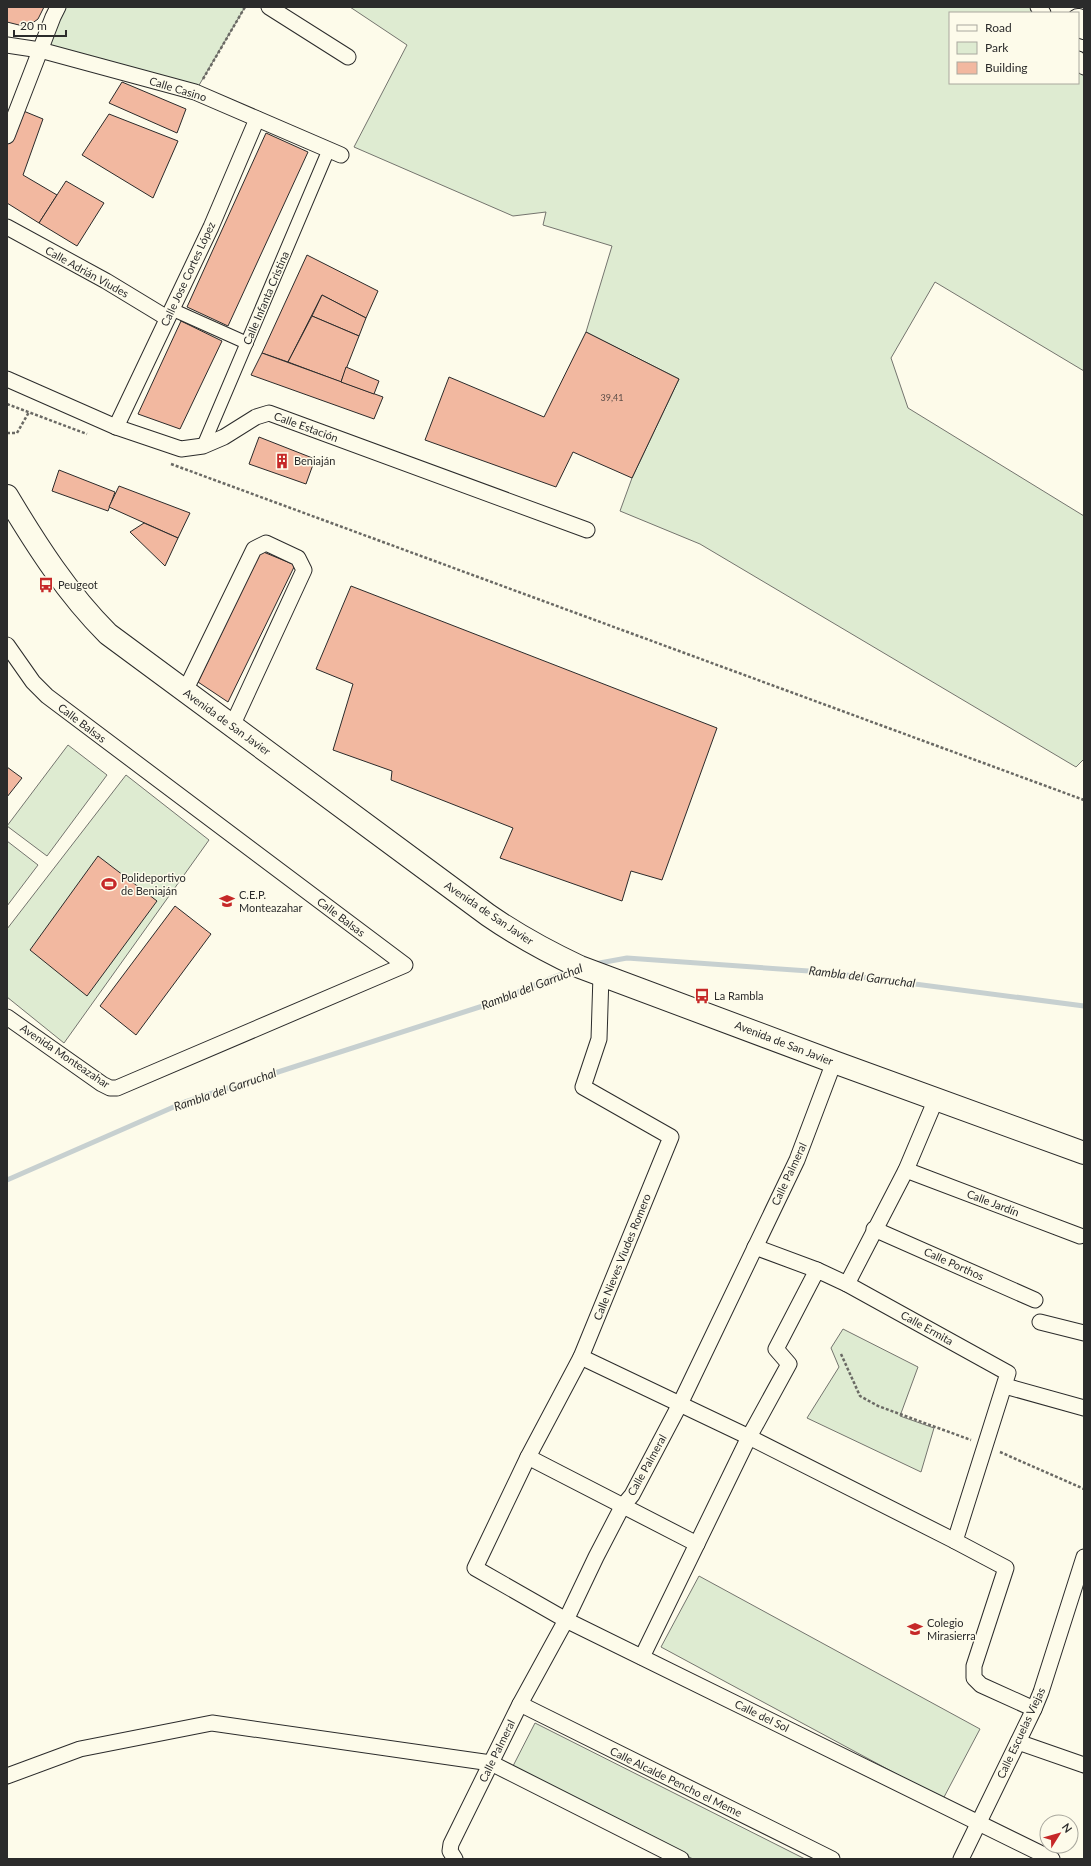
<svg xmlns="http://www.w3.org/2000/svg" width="1091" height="1866" font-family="Lato,sans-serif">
  <rect width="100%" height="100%" fill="#fdfbea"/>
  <!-- green -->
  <g fill="#deebd1" stroke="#74746e">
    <path d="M 58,7 L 245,7 L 195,92 L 40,50 Z"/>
    <path d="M 350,7 L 1038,7 L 1043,13 L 950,13 L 950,83 L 1078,83 L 1078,59 L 1084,67 L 1084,371 L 935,282 L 891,358 L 908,408 L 1084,516 L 1084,759 L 1076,767 L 700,544 L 620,511 L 632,478 L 679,379 L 586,332 L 612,246 L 543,225 L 546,212 L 513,216 L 354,147 L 407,45 Z"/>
    <path d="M 68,745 L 107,775 L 47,856 L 7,826 Z"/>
    <path d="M 126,775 L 209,840 L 64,1043 L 7,997 L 7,929 Z"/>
    <path d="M 7,841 L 38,865 L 7,906 Z"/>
    <path d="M 843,1329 L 918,1367 L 900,1416 L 934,1428 L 921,1472 L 807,1418 L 839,1367 L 831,1348 Z"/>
    <path d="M 699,1576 L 980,1729 L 943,1799 L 661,1647 Z"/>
    <path d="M 535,1723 L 805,1859 L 693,1859 L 512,1768 Z"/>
  </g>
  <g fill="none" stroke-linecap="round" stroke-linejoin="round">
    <!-- stream -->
    <g stroke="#c7d0d0" stroke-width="5">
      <path d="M 594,964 L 627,958 L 823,972 L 1084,1006"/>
      <path d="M 7,1180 L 185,1102 L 492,1003 L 571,970"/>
    </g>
  </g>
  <!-- building -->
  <g fill="#f2b8a0" stroke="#2b2b2b">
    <path d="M 7,7 L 44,7 L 38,19 L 27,27 L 7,22 Z"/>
    <path d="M 122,82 L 186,109 L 177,133 L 109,103 Z"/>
    <path d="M 21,110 L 43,119 L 23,175 L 57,195 L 39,223 L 7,203 L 7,145 Z"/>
    <path d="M 109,114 L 178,141 L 153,198 L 82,155 Z"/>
    <path d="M 266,133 L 308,152 L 228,326 L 187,307 Z"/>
    <path d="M 66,181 L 104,203 L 77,246 L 39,223 Z"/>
    <path d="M 307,255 L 378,291 L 366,318 L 322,295 L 288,362 L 262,353 Z"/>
    <path d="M 322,295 L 366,318 L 359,336 L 312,316 Z"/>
    <path d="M 312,316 L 359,336 L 341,382 L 288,362 Z"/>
    <path d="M 181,321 L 222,341 L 180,429 L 138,414 Z"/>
    <path d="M 586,332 L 679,379 L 632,478 L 573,452 L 556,487 L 425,440 L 449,377 L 544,417 Z"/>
    <path d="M 262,353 L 383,397 L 374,419 L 251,375 Z"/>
    <path d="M 346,367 L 379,381 L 374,394 L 341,382 Z"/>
    <path d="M 259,437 L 315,459 L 306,484 L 249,464 Z"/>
    <path d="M 59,470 L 115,492 L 108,511 L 52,491 Z"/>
    <path d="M 119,486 L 190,513 L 178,538 L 109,507 Z"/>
    <path d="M 144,523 L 178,538 L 165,566 L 130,532 Z"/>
    <path d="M 261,551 L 295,565 L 228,702 L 198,682 Z"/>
    <path d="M 351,586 L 717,728 L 662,880 L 631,871 L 622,901 L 500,858 L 513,828 L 391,780 L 392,771 L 333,750 L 353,684 L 316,669 Z"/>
    <path d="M 7,767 L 22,778 L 7,797 Z"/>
    <path d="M 98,856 L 157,901 L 87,996 L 30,950 Z"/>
    <path d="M 175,906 L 211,934 L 136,1035 L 100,1006 Z"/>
  </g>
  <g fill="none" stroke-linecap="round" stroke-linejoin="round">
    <!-- pedestrian casing -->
    <g stroke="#2b2b2b" stroke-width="14">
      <g id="pedestrian">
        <path d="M 171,309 L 247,343"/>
        <path d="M 203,446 L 329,149"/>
      </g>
    </g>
    <!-- minor casing -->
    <g stroke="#2b2b2b" stroke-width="17">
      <g id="minor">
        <path d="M 269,7 L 348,57"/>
        <path d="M 1038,7 L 1043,13"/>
        <path d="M 7,45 L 40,50 L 195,92 L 341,155"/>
        <path d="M 1078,59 L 1084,67"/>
        <path d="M 7,136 L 53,17 L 58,7"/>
        <path d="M 7,227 L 106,281 L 167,318"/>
        <path d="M 7,379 L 116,427 L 181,449 L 203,446 L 224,437 L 256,417 L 269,413 L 587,530"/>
        <path d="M 116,427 L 211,227 L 257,119"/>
        <path d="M 7,645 L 33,682 L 47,696 L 405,965 L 117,1088 L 110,1088 L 102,1084 L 7,1017"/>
        <path d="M 185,691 L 254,549 L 266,543 L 298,558 L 304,570 L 232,726"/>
        <path d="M 601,975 L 599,1039 L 583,1087 L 671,1137 L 581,1357 L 528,1457 L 475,1568 L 566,1620 L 1052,1859"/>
        <path d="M 906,1170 L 1080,1236"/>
        <path d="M 874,1229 L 1035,1300"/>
        <path d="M 755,1247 L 817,1270"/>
        <path d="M 847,1284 L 1008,1373 L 955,1541 L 1006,1568 L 974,1666 L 974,1678 L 981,1685 L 1034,1709"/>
        <path d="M 1040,1322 L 1084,1333"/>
        <path d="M 581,1357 L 749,1437 L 789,1364 L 776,1349 L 817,1270 L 847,1284 L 906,1170 L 936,1099"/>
        <path d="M 1005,1386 L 1084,1408"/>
        <path d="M 528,1457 L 697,1544"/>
        <path d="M 642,1657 L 749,1437 L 955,1541"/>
        <path d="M 520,1704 L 832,1859"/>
        <path d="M 1018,1742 L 1084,1765"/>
        <path d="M 7,1776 L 80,1749 L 212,1723 L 491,1763 L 681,1859"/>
        <path d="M 455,1859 L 450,1851 L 451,1844 L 520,1704 L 566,1620 L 596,1557 L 622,1507 L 632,1495 L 680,1404 L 797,1160 L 834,1062"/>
        <path d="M 961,1859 L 1034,1709 L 1041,1692 L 1084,1557"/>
      </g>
    </g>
    <!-- secondary casing -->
    <g stroke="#2b2b2b" stroke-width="24">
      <path id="secondary" d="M 7,496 C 37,546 67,593 108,634 L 488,915 C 517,935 548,952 580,967 L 834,1062 L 1084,1153"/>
    </g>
    <!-- primary casing -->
    <g stroke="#2b2b2b" stroke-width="24">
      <path id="primary" d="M 1078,20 L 1084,28"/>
    </g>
    <!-- path -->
    <g stroke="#6a6964" stroke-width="2.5" stroke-dasharray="3 2" stroke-linecap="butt">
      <path d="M 203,79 L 245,7"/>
      <path d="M 7,404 L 87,434"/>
      <path d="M 7,433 L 17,433 L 29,412"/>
      <path d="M 171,464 L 1084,800"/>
      <path d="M 841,1354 L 860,1396 L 878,1406 L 971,1440"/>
      <path d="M 1000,1452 L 1084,1489"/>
    </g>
    <!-- pedestrian -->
    <use href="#pedestrian" stroke="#fdfbea" stroke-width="12"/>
    <!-- minor -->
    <use href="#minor" stroke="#fdfbea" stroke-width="15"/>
    <!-- secondary -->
    <use href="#secondary" stroke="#fdfbea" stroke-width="22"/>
    <!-- primary -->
    <use href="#primary" stroke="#fdfbea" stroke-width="22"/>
  </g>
  <!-- icons -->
  <defs>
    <g id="building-bare" transform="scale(1.2)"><path d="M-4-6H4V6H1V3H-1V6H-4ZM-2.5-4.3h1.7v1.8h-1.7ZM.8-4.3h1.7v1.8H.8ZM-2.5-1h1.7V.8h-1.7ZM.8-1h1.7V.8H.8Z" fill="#c62828" stroke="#fdfbea" stroke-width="2.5" paint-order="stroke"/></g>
    <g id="bus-bare" transform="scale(1.2)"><path d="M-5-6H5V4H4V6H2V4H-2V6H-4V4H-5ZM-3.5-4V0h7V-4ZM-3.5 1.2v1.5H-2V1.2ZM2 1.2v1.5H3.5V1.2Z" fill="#c62828" stroke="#fdfbea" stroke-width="2.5" paint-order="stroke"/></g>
    <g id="stadium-bare" transform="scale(1.2)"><path d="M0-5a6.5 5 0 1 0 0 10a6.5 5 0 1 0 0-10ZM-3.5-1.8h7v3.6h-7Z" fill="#c62828" stroke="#fdfbea" stroke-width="2.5" paint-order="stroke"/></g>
    <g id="school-bare" transform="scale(1.2)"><path d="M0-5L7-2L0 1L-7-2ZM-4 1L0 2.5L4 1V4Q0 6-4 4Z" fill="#c62828" stroke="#fdfbea" stroke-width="2.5" paint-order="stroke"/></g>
  </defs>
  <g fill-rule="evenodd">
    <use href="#building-bare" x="282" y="461"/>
    <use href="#bus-bare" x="46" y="585"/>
    <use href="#stadium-bare" x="109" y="884"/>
    <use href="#school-bare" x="227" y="901"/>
    <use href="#bus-bare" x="702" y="996"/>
    <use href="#school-bare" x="915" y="1629"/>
  </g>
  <g text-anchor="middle" stroke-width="3" stroke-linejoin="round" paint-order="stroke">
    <!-- number labels -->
    <g font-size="9" fill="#5d4e48">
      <text x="612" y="401">39,41</text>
    </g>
    <!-- street labels -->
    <g font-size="11" fill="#2b2b2b" stroke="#fdfbea">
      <text transform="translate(178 89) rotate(17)" y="4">Calle Casino</text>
      <text transform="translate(87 272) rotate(29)" y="4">Calle Adrián Viudes</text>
      <text transform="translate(188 274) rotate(-65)" y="4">Calle Jose Cortes López</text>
      <text transform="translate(266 298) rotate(-67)" y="4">Calle Infanta Cristina</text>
      <text transform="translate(306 427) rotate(20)" y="4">Calle Estación</text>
      <text transform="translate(227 722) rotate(36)" y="4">Avenida de San Javier</text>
      <text transform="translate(82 723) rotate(37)" y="4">Calle Balsas</text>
      <text transform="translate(489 913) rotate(34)" y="4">Avenida de San Javier</text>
      <text transform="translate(341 917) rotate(37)" y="4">Calle Balsas</text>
      <text transform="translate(784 1043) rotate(21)" y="4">Avenida de San Javier</text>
      <text transform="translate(65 1056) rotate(34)" y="4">Avenida Monteazahar</text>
      <text transform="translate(789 1174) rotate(-65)" y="4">Calle Palmeral</text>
      <text transform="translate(993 1203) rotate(21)" y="4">Calle Jardín</text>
      <text transform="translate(622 1257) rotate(-68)" y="4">Calle Nieves Viudes Romero</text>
      <text transform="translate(954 1264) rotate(24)" y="4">Calle Porthos</text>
      <text transform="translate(927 1328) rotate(29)" y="4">Calle Ermita</text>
      <text transform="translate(647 1465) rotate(-61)" y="4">Calle Palmeral</text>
      <text transform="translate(762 1716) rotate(26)" y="4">Calle del Sol</text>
      <text transform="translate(1021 1733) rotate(-65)" y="4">Calle Escuelas Viejas</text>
      <text transform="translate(497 1751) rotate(-64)" y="4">Calle Palmeral</text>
      <text transform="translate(676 1782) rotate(26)" y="4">Calle Alcalde Pencho el Meme</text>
    </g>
    <!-- poi labels -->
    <g font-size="11" fill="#2b2b2b" stroke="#fdfbea" text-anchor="start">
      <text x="294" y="465">Beniaján</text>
      <text x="58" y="589">Peugeot</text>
      <text x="121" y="882">Polideportivo<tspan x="121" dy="13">de Beniaján</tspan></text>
      <text x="239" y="899">C.E.P.<tspan x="239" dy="13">Monteazahar</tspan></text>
      <text x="714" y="1000">La Rambla</text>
      <text x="927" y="1627">Colegio<tspan x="927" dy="13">Mirasierra</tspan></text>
    </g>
    <!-- water labels -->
    <g font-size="12" font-style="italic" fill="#2b2b2b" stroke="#fdfbea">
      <text transform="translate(862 977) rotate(7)" y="4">Rambla del Garruchal</text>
      <text transform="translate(532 987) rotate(-21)" y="4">Rambla del Garruchal</text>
      <text transform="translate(225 1090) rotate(-19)" y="4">Rambla del Garruchal</text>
    </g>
  </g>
  <!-- border -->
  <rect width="1091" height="1866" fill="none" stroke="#2b2b2b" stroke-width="16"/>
  <!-- legend -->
  <rect x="949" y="12" width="130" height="72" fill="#fdfbea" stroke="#a9a89e"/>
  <rect x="957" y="25" width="20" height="6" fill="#fdfbea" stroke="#a9a89e"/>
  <text x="985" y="32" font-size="12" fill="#2b2b2b">Road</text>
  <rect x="957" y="42" width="20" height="12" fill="#deebd1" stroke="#a9a89e"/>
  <text x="985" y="52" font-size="12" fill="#2b2b2b">Park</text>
  <rect x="957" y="62" width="20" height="12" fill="#f2b8a0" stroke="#a9a89e"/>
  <text x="985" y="72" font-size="12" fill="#2b2b2b">Building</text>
  <!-- north arrow -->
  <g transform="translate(1059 1834) rotate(53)"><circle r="19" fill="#fdfbea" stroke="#a9a89e"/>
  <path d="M0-3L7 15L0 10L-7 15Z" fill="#c62828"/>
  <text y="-6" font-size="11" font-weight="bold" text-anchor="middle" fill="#2b2b2b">N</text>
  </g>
  <!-- scale -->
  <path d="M14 30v6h52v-6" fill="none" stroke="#2b2b2b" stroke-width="2"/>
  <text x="20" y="30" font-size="12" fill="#2b2b2b" stroke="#fdfbea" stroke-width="3" paint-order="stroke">20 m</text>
</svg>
